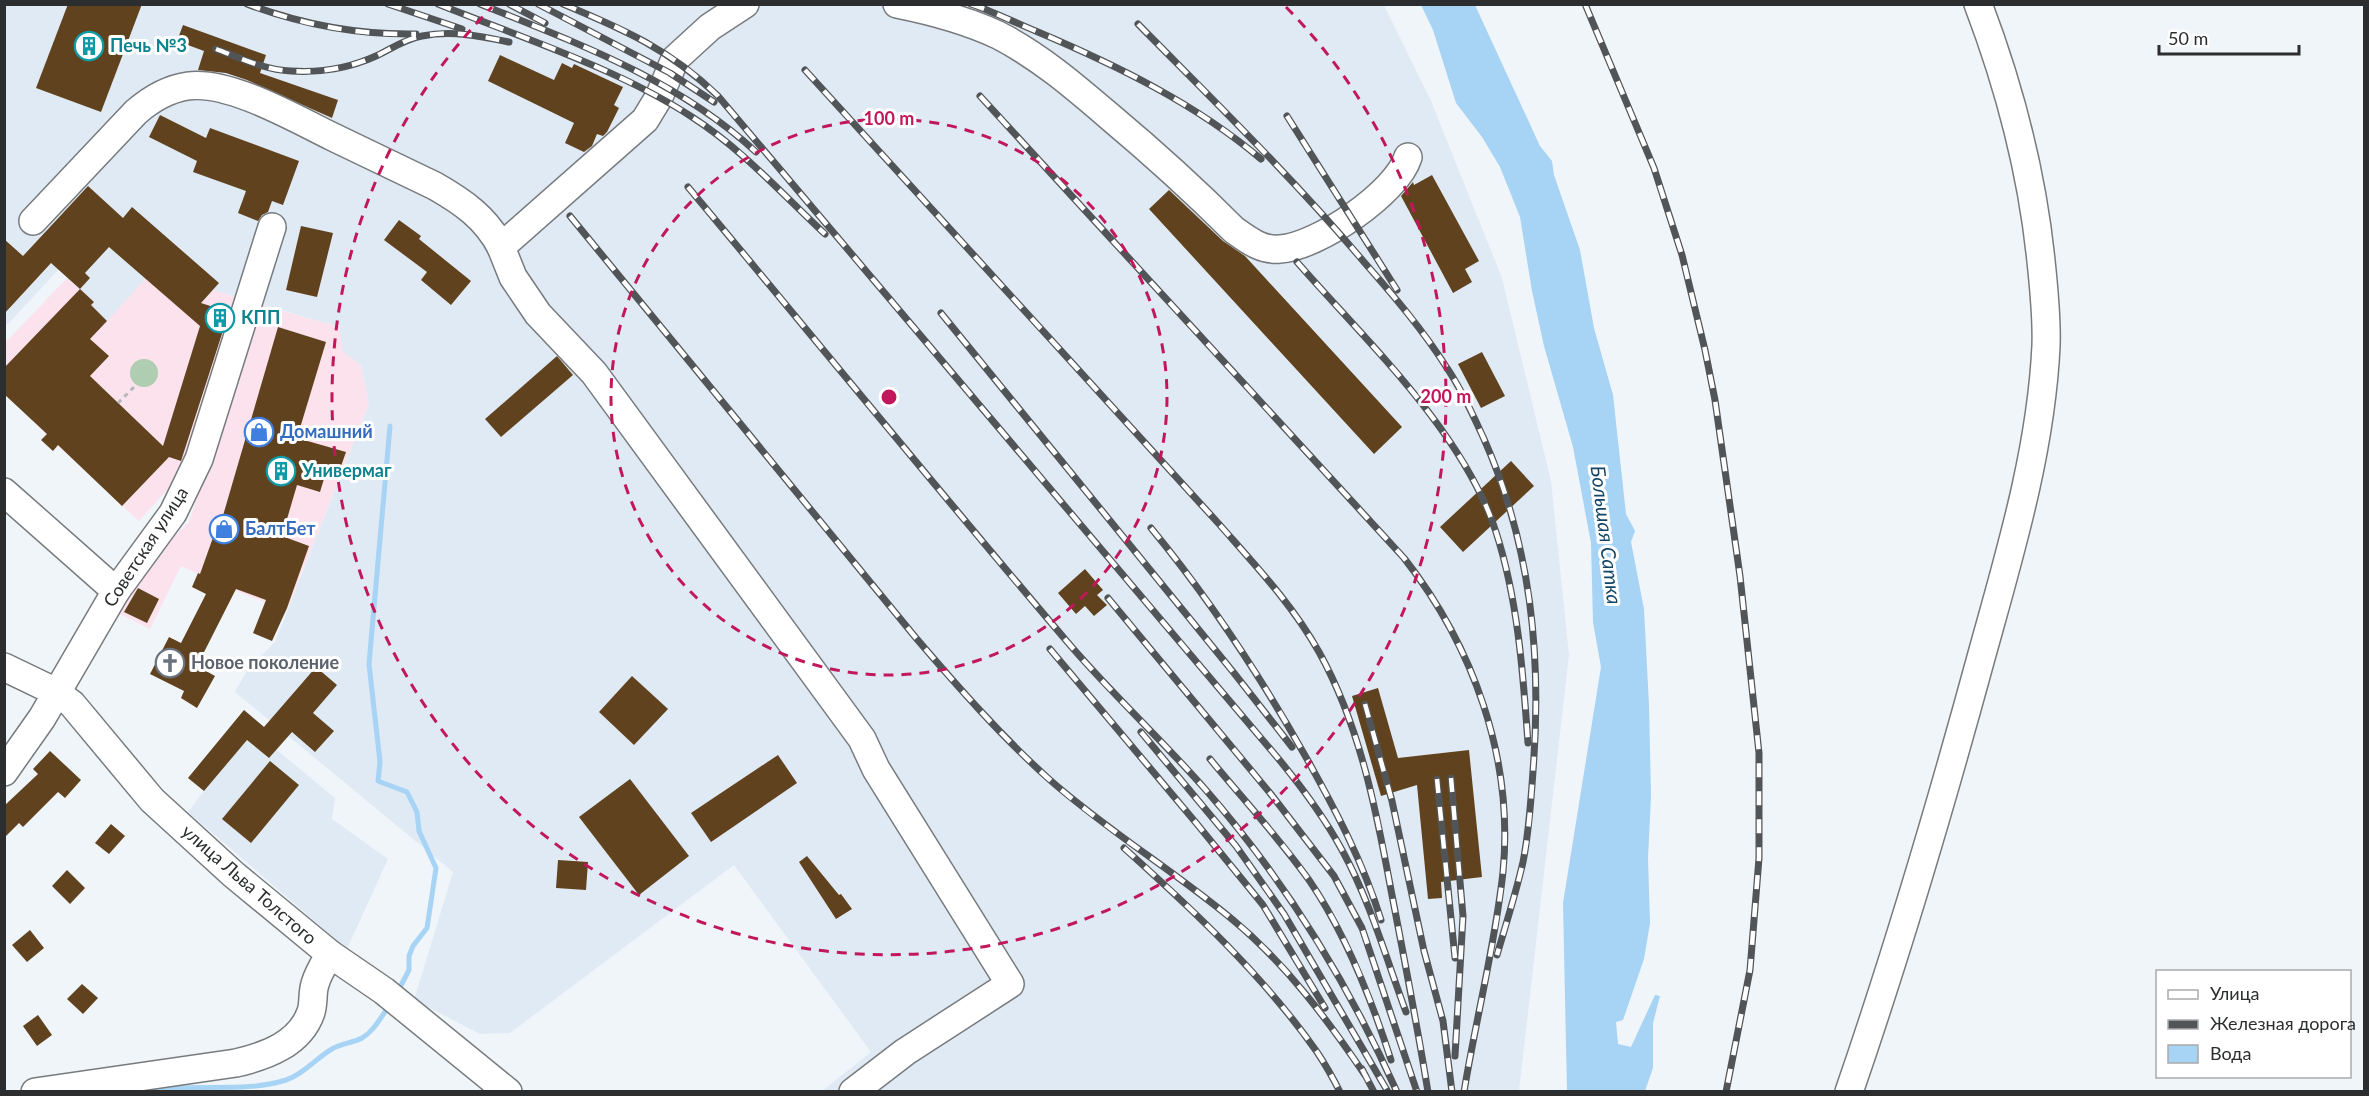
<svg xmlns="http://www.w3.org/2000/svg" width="2369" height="1096" font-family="Lato,sans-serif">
  <rect width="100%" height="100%" fill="#f0f5f9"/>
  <!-- commercial -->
  <g fill="#fbe2ec">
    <path d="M 67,278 L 94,302 L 91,305 L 146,278 L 213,290 L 239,298 L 184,471 L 139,521 L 58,446 L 53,451 L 41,440 L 46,434 L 5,394 L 4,344 Z"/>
    <path d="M 259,304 L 339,327 L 344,352 L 361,365 L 369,404 L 287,610 L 251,597 L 181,566 L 150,629 L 120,614 L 145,565 L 189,522 Z"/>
  </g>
  <!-- built -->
  <g fill="#e0eaf4">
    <path d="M 5,5 L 1384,5 L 1431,101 L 1502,278 L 1551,481 L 1569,655 L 1519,1091 L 822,1091 L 871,1052 L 734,865 L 510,1033 L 480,1034 L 414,1000 L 453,872 L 235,692 L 248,669 L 275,642 L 369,404 L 361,365 L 343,352 L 339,327 L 213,290 L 190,317 L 146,278 L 107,321 L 91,305 L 94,302 L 67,278 L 69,274 L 61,267 L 7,325 L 5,323 Z"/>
    <path d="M 244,710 L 283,742 L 277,750 L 335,798 L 332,819 L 388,859 L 347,949 L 188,812 L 204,791 L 188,778 Z"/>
  </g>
  <!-- green -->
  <circle fill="#aecdb1" cx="144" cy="373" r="14"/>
  <!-- water -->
  <path fill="#a7d3f4" d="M 1421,5 L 1475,5 L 1540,146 L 1552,161 L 1554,175 L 1580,250 L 1594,328 L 1613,395 L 1626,514 L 1635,531 L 1631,542 L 1644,609 L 1649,705 L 1651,796 L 1648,858 L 1650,923 L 1644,959 L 1623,1020 L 1616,1022 L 1618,1044 L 1631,1047 L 1655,995 L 1660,996 L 1653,1023 L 1653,1068 L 1645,1091 L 1567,1091 L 1563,903 L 1601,667 L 1593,622 L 1591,543 L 1573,447 L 1544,346 L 1532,291 L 1520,217 L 1500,167 L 1482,137 L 1456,103 L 1433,30 Z"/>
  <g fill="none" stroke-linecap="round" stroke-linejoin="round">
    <!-- stream -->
    <g stroke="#a7d3f4" stroke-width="5">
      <path d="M 390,426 L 369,664 L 380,762 L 378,781 L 407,792 L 417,812 L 419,831 L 436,868 L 427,928 L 413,946 L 409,956 L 409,970 L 397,993"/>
      <path d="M 144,1092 C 190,1082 242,1094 286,1080 C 304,1074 316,1058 332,1049 C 341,1043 353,1043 362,1038 C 374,1031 381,1017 389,1006"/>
    </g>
  </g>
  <!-- building -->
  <g fill="#60431e" fill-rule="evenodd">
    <path d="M 68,4 L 142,4 L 101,112 L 36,88 Z"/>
    <path d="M 183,25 L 266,55 L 260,73 L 338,100 L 332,118 L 247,80 L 226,73 L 198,70 L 204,51 L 177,41 Z"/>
    <path d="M 500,55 L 554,80 L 562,63 L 572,68 L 574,64 L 623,87 L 614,105 L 619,108 L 607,132 L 603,136 L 597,134 L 592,146 L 584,152 L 565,143 L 574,123 L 488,81 Z"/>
    <path d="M 160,115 L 206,138 L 210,128 L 299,161 L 283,205 L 272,201 L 268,212 L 262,215 L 258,221 L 238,213 L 246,191 L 193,172 L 197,161 L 149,137 Z"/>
    <path d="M 1432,175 L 1479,261 L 1465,269 L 1472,282 L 1453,293 L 1401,196 L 1413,182 L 1414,185 Z"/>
    <path d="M 88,186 L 123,218 L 132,207 L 219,283 L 201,303 L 229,312 L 181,461 L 169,457 L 122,506 L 58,445 L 53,451 L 41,440 L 47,434 L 4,394 L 4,368 L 80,289 L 51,263 L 4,314 L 4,239 L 23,256 ZM 109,247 L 200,326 L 163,446 L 90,376 L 109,356 L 90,339 L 107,321 L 91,305 L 94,302 L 80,289 L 90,278 L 85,273 Z"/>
    <path d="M 1169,190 L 1223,241 L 1245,256 L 1402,427 L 1374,454 L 1149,209 Z"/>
    <path d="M 399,220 L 421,236 L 419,239 L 471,281 L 451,305 L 421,280 L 427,272 L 384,240 Z"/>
    <path d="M 301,226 L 333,233 L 317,297 L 286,290 Z"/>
    <path d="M 278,327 L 326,342 L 297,438 L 346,452 L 339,472 L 327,469 L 320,492 L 297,485 L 282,536 L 309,546 L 287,608 L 272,641 L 253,633 L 266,600 L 236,589 L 197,666 L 215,676 L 197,708 L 181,698 L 184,691 L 150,674 L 169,637 L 181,643 L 206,594 L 192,587 L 198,573 L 200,574 L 220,518 L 222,519 Z"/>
    <path d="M 1482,352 L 1505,396 L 1481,408 L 1458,364 Z"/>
    <path d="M 557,356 L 573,375 L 501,437 L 485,419 Z"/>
    <path d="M 1511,461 L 1534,486 L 1463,552 L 1440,527 Z"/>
    <path d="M 1085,569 L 1103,590 L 1097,595 L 1107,605 L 1094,616 L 1085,606 L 1076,614 L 1058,593 Z"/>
    <path d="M 138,588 L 159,599 L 147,623 L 124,612 Z"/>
    <path d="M 316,667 L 337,685 L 313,713 L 334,731 L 315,752 L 292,732 L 269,758 L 247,740 L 204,791 L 188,778 L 244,710 L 264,727 Z"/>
    <path d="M 632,676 L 668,709 L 634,745 L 599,712 Z"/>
    <path d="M 1378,688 L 1398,758 L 1469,750 L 1482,877 L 1441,882 L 1442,898 L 1428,899 L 1417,785 L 1381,796 L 1352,696 Z"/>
    <path d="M 50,751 L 81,780 L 65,798 L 58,792 L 23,827 L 19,823 L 4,838 L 4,806 L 38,774 L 33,769 Z"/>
    <path d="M 778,755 L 797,783 L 711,842 L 691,813 Z"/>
    <path d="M 270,761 L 299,785 L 251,843 L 222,819 Z"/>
    <path d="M 630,779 L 689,856 L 639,895 L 579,817 Z"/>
    <path d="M 111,824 L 125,836 L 109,854 L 95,843 Z"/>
    <path d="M 807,856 L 839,895 L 841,894 L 852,909 L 836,919 L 799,862 Z"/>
    <path d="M 558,860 L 588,862 L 586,890 L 556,888 Z"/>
    <path d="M 67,870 L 85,888 L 70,904 L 52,886 Z"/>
    <path d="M 30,930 L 44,948 L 27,962 L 12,945 Z"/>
    <path d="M 82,984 L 98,998 L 83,1014 L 67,999 Z"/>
    <path d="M 38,1015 L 52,1035 L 37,1046 L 23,1026 Z"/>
  </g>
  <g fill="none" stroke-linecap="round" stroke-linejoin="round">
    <!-- minor casing -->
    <g stroke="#777b7e" stroke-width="30">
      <g id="minor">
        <path d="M 745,4 L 710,27 L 675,59 L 659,97 L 645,120 L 501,247 L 513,277 L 538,314 L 594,373 L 862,739 L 876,769 L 1010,984 L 905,1052 L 853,1092"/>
        <path d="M 897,4 C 932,11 966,20 998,35 C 1039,56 1074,86 1109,116 C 1152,152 1194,190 1234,230 C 1248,240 1262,251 1280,249 C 1317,247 1397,193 1408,157"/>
        <path d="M 33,221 L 136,112 C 151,99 167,89 188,86 C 229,80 296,119 333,137 C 367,153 401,170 435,186 C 463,202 486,218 501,247"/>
        <path d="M 4,492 L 116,591"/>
        <path d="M 4,667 L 56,692 L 72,704 L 152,800 L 233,874 L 330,954 L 384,991 L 508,1092"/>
        <path d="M 4,772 L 42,718 L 116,591 L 173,513 L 199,459 L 272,227"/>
        <path d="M 35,1092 L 236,1063 C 266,1056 300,1044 311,1012 C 314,1003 312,993 315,984 C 318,973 324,964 330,954"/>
        <path d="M 1849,1092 C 1899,947 1942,801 1982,654 C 2010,553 2041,451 2046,346 C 2047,318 2044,289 2041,261 C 2032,172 2010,88 1978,4"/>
      </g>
    </g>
    <!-- path -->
    <path stroke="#b3b8bb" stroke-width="3" stroke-dasharray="4.5 4.5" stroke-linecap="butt" d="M 118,403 L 135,386"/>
    <!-- minor -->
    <use href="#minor" stroke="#fff" stroke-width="27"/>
    <!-- rail casing -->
    <g stroke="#525557" stroke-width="7">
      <g id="rail">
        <path d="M 247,4 C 303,25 357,35 416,34"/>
        <path d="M 388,4 L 462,29"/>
        <path d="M 438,4 C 520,37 619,69 692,117 C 742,149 782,194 825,234"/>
        <path d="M 480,4 C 577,43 678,80 756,152"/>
        <path d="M 509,4 L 545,23"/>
        <path d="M 538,4 L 670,73 L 714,102"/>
        <path d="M 563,4 C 625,30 669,49 718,96 L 1277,757 C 1301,786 1324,817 1342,850 C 1370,901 1386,958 1406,1012"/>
        <path d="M 971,4 C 994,12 1016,23 1038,32 C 1116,65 1196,104 1261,159"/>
        <path d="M 1585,4 L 1654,168 L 1682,255 L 1705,350 L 1715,400 L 1740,576 L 1759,753 L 1759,858 L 1750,970 L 1726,1092"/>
        <path d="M 1138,24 C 1215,102 1293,178 1364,262 C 1393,295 1423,330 1447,368 C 1462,390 1473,415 1484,439 C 1531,545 1542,656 1533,771 C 1531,801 1529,832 1523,862 C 1516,893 1506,924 1497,955"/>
        <path d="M 216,49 C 240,58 265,70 291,71 C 319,73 350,68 376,56 C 391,49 405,39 422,36 C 452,30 480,36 509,42"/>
        <path d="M 805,70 L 1219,524 C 1255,565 1292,604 1319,652 C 1360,726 1376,809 1391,890 C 1404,957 1417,1024 1428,1092"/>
        <path d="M 980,96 L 1404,558 C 1473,646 1514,758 1503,872 C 1495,946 1476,1018 1464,1092"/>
        <path d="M 1287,116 L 1397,290"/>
        <path d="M 688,187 C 815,339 941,494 1070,645 C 1113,695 1162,740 1205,789 C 1284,879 1348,983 1397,1092"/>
        <path d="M 570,216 L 916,638 C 958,687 1002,737 1050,780 C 1108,831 1174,871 1233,920 C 1286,964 1327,1019 1365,1075"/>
        <path d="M 1297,262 C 1366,341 1463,431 1496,532 C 1518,600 1523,673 1528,743"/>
        <path d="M 941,313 L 1234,673 L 1292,747"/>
        <path d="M 1151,528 C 1211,601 1261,677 1307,759 C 1336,811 1363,862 1381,920"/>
        <path d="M 1108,598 L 1270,793 L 1334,876 L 1362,928 L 1417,1092"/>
        <path d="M 1050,649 L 1197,824 L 1263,905 L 1325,1008"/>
        <path d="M 1365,704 L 1392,801 L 1424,951 L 1443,1021 L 1452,1092"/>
        <path d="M 1141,732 L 1236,846 L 1284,914 L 1388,1092"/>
        <path d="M 1210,759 C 1243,799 1279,838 1309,880 C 1346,934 1371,998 1391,1060"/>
        <path d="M 1451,778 L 1463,916 L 1455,1056"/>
        <path d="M 1437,779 L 1455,958"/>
        <path d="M 1124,848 C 1193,910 1263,975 1317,1052 C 1325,1064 1333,1078 1340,1092"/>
        <path d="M 1362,1069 L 1374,1092"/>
      </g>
    </g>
    <!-- rail -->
    <use href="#rail" stroke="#fff" stroke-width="4.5" stroke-dasharray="14" stroke-linecap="butt"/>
  </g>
  <!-- distance rings -->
  <g fill="none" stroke="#c2185b" stroke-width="3" stroke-dasharray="10 8">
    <circle cx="889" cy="397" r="278"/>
    <path d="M1286 7A557 557 0 1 1 492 7"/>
  </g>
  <!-- icons -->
  <defs>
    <g id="building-ring" transform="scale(1.5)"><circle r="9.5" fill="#fff" stroke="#0f9aa8" stroke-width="1.5"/><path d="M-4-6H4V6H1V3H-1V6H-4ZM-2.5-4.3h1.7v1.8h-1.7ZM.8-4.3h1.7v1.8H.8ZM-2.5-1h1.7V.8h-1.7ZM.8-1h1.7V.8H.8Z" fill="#0f9aa8"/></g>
    <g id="shop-ring" transform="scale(1.5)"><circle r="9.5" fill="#fff" stroke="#3f7fe0" stroke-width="1.5"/><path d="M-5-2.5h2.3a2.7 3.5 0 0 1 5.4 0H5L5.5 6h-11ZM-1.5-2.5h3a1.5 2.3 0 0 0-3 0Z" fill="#3f7fe0"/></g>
    <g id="church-ring" transform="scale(1.5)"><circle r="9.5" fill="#fff" stroke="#6b7280" stroke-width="1.5"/><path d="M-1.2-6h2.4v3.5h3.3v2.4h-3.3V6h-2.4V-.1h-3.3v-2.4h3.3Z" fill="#6b7280"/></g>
  </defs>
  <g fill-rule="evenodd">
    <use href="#building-ring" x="89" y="46"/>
    <use href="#building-ring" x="220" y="318"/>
    <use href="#shop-ring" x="259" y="432"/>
    <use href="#building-ring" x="281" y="471"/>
    <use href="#shop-ring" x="224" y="529"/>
    <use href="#church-ring" x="170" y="663"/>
  </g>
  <g text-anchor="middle" stroke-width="6" stroke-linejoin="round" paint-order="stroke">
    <!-- culture labels -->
    <g font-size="18" font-weight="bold" fill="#0d838f" stroke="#fff" text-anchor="start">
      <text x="110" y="52">Печь №3</text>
      <text x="241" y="324">КПП</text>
      <text x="302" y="477">Универмаг</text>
    </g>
    <!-- shop labels -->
    <g font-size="18" font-weight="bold" fill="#366cbe" stroke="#fff" text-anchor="start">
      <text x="280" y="438">Домашний</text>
      <text x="245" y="535">БалтБет</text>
    </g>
    <!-- street labels -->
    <g font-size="18" fill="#2b2d2e" stroke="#fff">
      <text transform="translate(146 547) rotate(-57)" y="6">Советская улица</text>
      <text transform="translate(249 885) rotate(41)" y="6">улица Льва Толстого</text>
    </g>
    <!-- worship labels -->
    <g font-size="18" font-weight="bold" fill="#5b616d" stroke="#fff" text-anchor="start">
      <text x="191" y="669">Новое поколение</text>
    </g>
    <!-- water labels -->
    <g font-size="20" font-style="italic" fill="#134666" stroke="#fff">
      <text transform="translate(1606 535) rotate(83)" y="7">Большая Сатка</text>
    </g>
  </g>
  <circle cx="889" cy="397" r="9" fill="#c2185b" stroke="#fff" stroke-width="3"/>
  <g font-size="18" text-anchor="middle" font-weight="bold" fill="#c2185b" stroke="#fff" stroke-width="6" stroke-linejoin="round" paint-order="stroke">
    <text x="889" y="125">100 m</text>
    <text x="1446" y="403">200 m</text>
  </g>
  <!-- border -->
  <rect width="2369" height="1096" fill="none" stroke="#2b2d2e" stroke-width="12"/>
  <!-- legend -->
  <rect x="2156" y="970" width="195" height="108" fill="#ffffff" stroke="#aaabab" stroke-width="1.5"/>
  <rect x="2168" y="990" width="30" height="9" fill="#ffffff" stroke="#aaabab" stroke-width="1.5"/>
  <text x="2210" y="1000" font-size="18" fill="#2b2d2e">Улица</text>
  <rect x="2168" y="1020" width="30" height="9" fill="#525557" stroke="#aaabab" stroke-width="1.5"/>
  <text x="2210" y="1030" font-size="18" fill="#2b2d2e">Железная дорога</text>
  <rect x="2168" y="1045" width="30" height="18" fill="#a7d3f4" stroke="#aaabab" stroke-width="1.5"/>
  <text x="2210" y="1060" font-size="18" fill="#2b2d2e">Вода</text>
  <!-- scale -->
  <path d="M2159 45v9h140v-9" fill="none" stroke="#2b2d2e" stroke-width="3"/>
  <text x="2168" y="45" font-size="18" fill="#2b2d2e" stroke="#ffffff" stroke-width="4.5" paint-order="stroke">50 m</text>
</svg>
